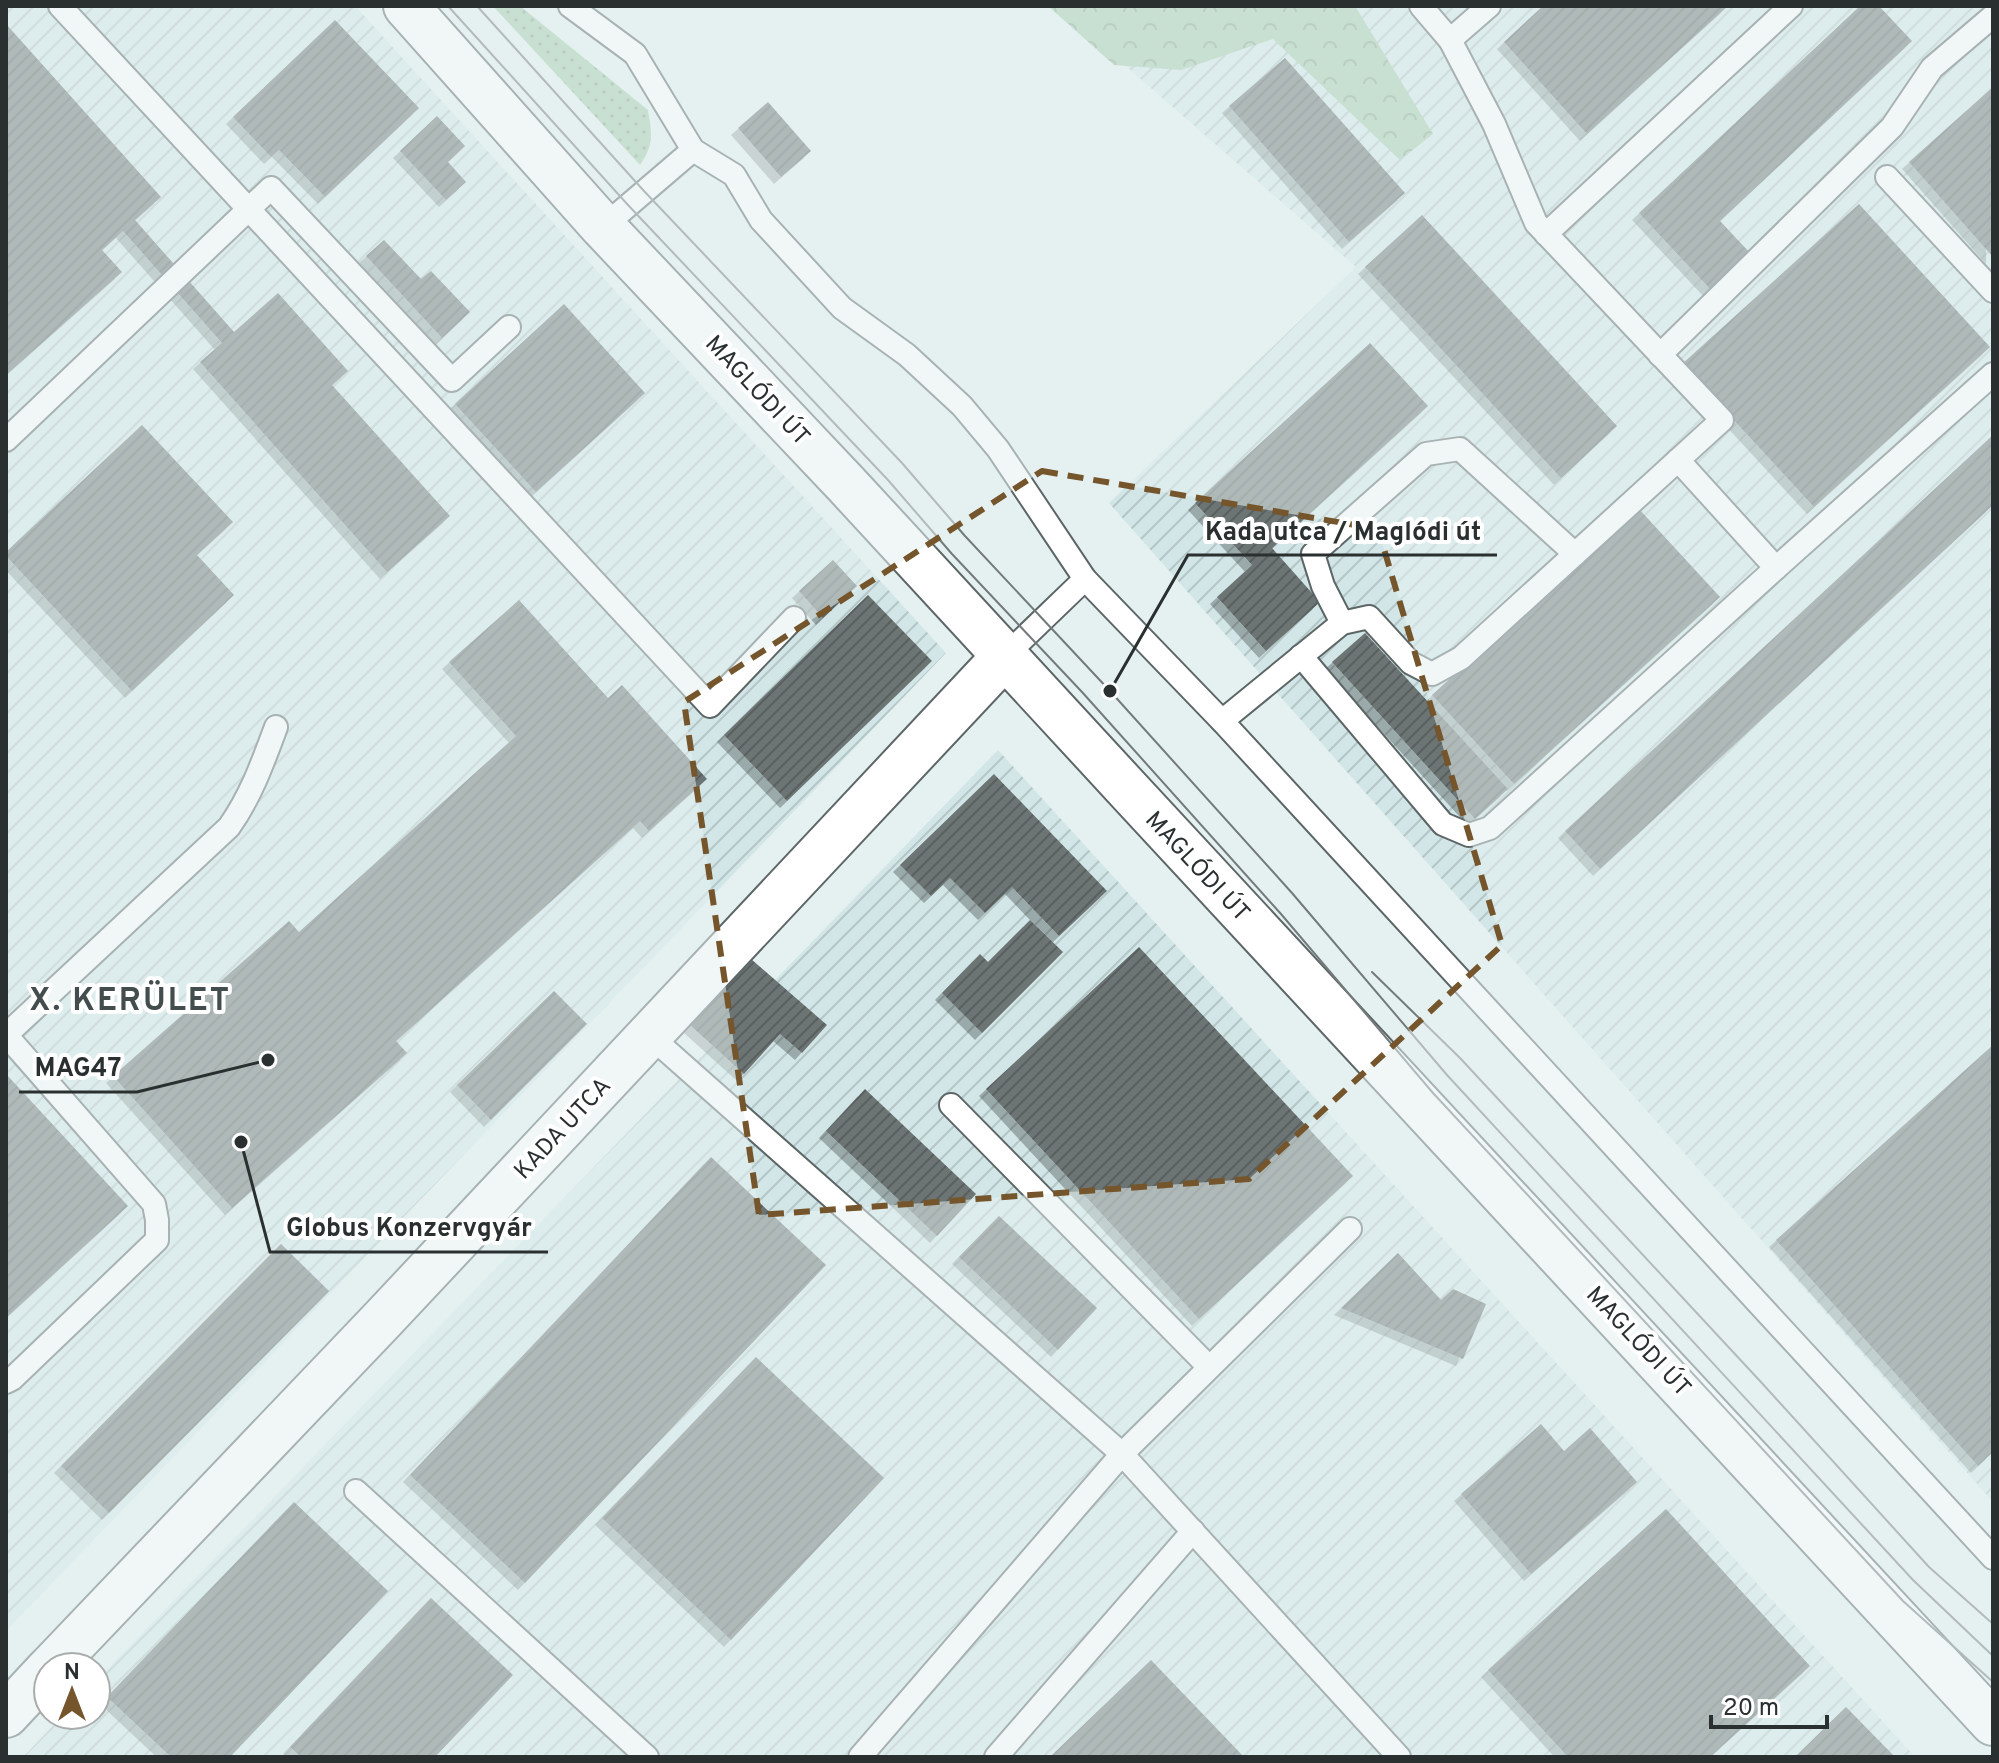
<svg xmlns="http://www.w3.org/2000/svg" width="1999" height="1763" font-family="Overpass,sans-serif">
  <defs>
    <pattern id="industrial-furrows" width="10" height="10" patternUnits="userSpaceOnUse" patternTransform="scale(2)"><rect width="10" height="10" fill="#d2e6e7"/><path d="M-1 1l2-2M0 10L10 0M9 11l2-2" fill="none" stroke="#b4c6c6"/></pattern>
    <pattern id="grass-dots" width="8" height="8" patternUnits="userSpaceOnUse" patternTransform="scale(2)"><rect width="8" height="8" fill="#a4ccaa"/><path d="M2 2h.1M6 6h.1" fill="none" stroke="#86a68b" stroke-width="1.8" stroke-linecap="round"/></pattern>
    <pattern id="forest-crowns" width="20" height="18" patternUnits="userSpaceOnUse" patternTransform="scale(2)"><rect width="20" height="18" fill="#a4ccaa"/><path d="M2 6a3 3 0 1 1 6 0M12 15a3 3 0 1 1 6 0" fill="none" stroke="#86a68b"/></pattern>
    <pattern id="building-hatch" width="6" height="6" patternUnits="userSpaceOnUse" patternTransform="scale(2)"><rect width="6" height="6" fill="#6c7573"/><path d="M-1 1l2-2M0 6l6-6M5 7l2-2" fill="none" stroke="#59605f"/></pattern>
    <filter id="shadow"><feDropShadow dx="-7" dy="7" stdDeviation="0" flood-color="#0004"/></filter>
  </defs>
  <rect width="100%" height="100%" fill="#e5f0f0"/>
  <!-- industrial -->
  <g fill="url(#industrial-furrows)">
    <path d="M 6,6 L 355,6 L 946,653 L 6,1631 Z"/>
    <path d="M 1057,6 L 1993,6 L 1993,1502 L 1109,503 L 1356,267 Z"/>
    <path d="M 998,750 L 1915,1757 L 23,1757 L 63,1715 L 96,1715 L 96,1681 Z"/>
  </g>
  <!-- grass -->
  <path fill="url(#grass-dots)" d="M 493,6 L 520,6 L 648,110 C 652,134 654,145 640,165 Z"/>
  <!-- forest -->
  <path fill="url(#forest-crowns)" d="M 1048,6 L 1355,6 L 1433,134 L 1400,160 L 1273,39 L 1181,70 L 1114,65 Z"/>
  <!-- building -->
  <g fill="url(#building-hatch)" filter="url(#shadow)">
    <path d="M 1543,6 L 1728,6 L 1587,134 L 1504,42 Z"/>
    <path d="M 1860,6 L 1879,6 L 1912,41 L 1720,221 L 1751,254 L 1712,291 L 1639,213 Z"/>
    <path d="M 335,20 L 419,108 L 325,197 L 279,150 L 271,157 L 233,117 Z"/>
    <path d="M 6,24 L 161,197 L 135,220 L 234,332 L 278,293 L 348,371 L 332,385 L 450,516 L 387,572 L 200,362 L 222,343 L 123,231 L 102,250 L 122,272 L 6,375 Z"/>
    <path d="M 1285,58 L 1405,193 L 1349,242 L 1229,106 Z"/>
    <path d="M 1993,87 L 1993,257 L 1909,162 Z"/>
    <path d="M 768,102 L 811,151 L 781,177 L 738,128 Z"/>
    <path d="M 437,116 L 465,146 L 448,162 L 466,182 L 446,200 L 400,151 Z"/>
    <path d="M 1859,204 L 1990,347 L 1814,507 L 1682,364 Z"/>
    <path d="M 1422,215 L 1617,426 L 1561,478 L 1365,267 Z"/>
    <path d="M 384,240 L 421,279 L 431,271 L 470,312 L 442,338 L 366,256 Z"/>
    <path d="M 564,304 L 645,393 L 536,492 L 455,404 Z"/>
    <path d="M 1370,343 L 1428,406 L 1272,548 L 1320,602 L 1266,651 L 1217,597 L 1252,565 L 1195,503 Z"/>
    <path d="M 142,425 L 233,522 L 197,555 L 234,595 L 132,691 L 6,556 L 6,552 Z"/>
    <path d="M 1993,435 L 1993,505 L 1600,869 L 1565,831 Z"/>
    <path d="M 1638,508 L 1720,597 L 1514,784 L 1432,695 Z"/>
    <path d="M 833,560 L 857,586 L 823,618 L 799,591 Z"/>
    <path d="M 868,595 L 932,661 L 787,801 L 724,735 Z"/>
    <path d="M 519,600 L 608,698 L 622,685 L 707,779 L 649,831 L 640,821 L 396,1041 L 407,1053 L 232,1208 L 113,1076 L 289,921 L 299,932 L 516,736 L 449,662 Z"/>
    <path d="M 1365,633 L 1508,789 L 1475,819 L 1332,662 Z"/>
    <path d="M 994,774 L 1107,891 L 1059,936 L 1012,887 L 985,913 L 950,878 L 931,896 L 900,865 Z"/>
    <path d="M 1030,920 L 1063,952 L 982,1033 L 942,993 L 980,954 L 988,962 Z"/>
    <path d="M 1139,947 L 1353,1176 L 1199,1319 L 986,1089 Z"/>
    <path d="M 751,959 L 827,1025 L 802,1053 L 780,1034 L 744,1074 L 691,1026 Z"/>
    <path d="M 554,991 L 587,1024 L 491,1120 L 457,1085 Z"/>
    <path d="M 1993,1045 L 1993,1452 L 1978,1466 L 1776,1240 Z"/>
    <path d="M 6,1074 L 128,1206 L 6,1318 Z"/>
    <path d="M 865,1089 L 976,1194 L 937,1236 L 826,1131 Z"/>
    <path d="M 711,1157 L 826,1265 L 525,1583 L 410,1475 Z"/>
    <path d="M 999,1216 L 1097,1308 L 1058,1350 L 959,1257 Z"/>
    <path d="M 281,1244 L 329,1291 L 109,1513 L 61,1466 Z"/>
    <path d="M 1398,1253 L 1441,1300 L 1453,1289 L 1486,1304 L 1463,1359 L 1341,1308 Z"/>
    <path d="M 756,1357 L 884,1478 L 731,1640 L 602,1518 Z"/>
    <path d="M 1541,1424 L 1564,1451 L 1590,1428 L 1637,1482 L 1531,1574 L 1461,1494 Z"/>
    <path d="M 294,1502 L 388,1591 L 230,1757 L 171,1757 L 107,1697 Z"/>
    <path d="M 1666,1509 L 1810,1666 L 1710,1757 L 1568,1757 L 1488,1670 Z"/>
    <path d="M 431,1598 L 513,1675 L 435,1757 L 301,1757 L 290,1747 Z"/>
    <path d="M 1151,1660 L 1244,1757 L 1050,1757 Z"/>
    <path d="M 1846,1707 L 1895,1757 L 1795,1757 Z"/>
  </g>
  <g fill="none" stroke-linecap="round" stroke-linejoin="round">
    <!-- lane casing -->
    <g stroke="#5d6667" stroke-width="26">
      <g id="lane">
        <path d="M 60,6 L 710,706 L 794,618"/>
        <path d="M 570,6 L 635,54 L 693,150 L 603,227"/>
        <path d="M 1450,40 L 1489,6"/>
        <path d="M 693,150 L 734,175 L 761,220 L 842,308 L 907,355 L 962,406 L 998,449 L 1085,579 L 1222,721 L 1993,1558"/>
        <path d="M 1887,177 L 1993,291"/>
        <path d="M 1546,234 L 1791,6"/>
        <path d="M 1660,355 L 1892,127 L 1932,68 L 1993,16"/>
        <path d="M 6,440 L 271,188 L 452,380 L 509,327"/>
        <path d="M 1678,460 L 1776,568"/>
        <path d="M 1342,623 L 1323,586 L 1313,554 L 1426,454 L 1460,449 L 1575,554"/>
        <path d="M 1005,656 L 1085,579"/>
        <path d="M 1301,656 L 1443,824 L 1469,835 L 1490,828 L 1776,568 L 1993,374"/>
        <path d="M 1222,721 L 1342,623 L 1369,617 L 1411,663 L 1432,674 L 1461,658 L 1722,420 L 1536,223 L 1494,124 L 1450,40 L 1421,6"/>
        <path d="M 6,1035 L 154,1204 L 157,1220 L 157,1240 L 12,1379 L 6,1382"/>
        <path d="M 6,1035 L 229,827 C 251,796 263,762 276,727"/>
        <path d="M 649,1035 L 1122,1454 L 1399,1757"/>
        <path d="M 951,1105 L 1209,1367"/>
        <path d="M 356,1491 L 647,1757"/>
        <path d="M 860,1757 L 1122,1454 L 1350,1229"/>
        <path d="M 996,1757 L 1193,1531"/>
      </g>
    </g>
    <!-- secondary casing -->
    <g stroke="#5d6667" stroke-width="48">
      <g id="secondary">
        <path d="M 406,6 L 603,227 L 847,485 L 1133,795 L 1993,1723"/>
        <path d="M 51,1667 L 383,1319 L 1005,656"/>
        <path d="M 6,1715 L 48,1670"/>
      </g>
    </g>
    <!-- lane -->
    <use href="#lane" stroke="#fff" stroke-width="22"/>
    <!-- secondary -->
    <use href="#secondary" stroke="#fff" stroke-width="44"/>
    <!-- tram -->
    <g stroke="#737a7a" stroke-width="2">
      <path d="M 448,6 L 628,205 L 888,480 L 952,554 L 1082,692 L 1281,914 L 1433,1093 L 1536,1204 L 1903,1601 L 1993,1682"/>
      <path d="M 477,6 L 644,191 L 902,463 L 965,536 L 1110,691 L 1292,893 L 1447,1075 L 1913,1580 L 1993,1656"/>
      <path d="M 1372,972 L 1460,1058 L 1760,1381 L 1929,1567 L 1993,1624"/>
    </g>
  </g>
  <!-- marked area -->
  <path d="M0 0H1999V1763H0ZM 1042,471 L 1378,529 L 1502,945 L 1249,1179 L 759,1215 L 684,702 Z" fill="#e5f0f0" fill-opacity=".55" fill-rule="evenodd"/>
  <path fill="none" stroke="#75552b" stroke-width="6" stroke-dasharray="16 10" stroke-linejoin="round" d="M 1042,471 L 1378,529 L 1502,945 L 1249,1179 L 759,1215 L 684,702 Z"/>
  <g text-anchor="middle" stroke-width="8" stroke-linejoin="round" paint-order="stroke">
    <!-- street labels -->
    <g font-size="24" fill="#2a2f2f" stroke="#fff">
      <text transform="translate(758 390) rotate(47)" y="8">MAGLÓDI ÚT</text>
      <text transform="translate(1198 866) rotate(47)" y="8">MAGLÓDI ÚT</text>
      <text transform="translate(562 1128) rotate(-47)" y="8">KADA UTCA</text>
      <text transform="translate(1639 1341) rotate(47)" y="8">MAGLÓDI ÚT</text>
    </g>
    <!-- district labels -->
    <g font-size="32" font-weight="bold" letter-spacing="2" fill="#434d4d" stroke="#fff">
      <text x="130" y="1010">X. KERÜLET</text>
    </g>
  </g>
  <!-- callouts -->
  <path fill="none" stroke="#2a2f2f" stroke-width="3" d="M1110 691L1188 555H1497M268 1060L137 1092H19M241 1142L270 1252H548"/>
  <g fill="#2a2f2f" stroke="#fff" stroke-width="3">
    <circle cx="1110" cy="691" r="8"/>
    <circle cx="268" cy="1060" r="8"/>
    <circle cx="241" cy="1142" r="8"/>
  </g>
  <g font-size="26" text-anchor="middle" font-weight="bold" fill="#2a2f2f" stroke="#fff" stroke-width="8" stroke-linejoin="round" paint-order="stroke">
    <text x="1343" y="540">Kada utca / Maglódi út</text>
    <text x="78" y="1076">MAG47</text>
    <text x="409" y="1236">Globus Konzervgyár</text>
  </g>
  <!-- border -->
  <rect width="1999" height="1763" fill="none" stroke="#2a2f2f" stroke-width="16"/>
  <!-- north arrow -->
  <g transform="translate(72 1691)"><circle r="38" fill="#ffffff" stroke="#aaacac" stroke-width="2"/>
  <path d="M0-6L14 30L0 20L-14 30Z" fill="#75552b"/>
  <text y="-12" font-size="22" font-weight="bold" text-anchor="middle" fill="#2a2f2f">N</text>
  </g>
  <!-- scale -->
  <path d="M1711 1715v12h116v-12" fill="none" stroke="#2a2f2f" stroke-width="4"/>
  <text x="1723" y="1715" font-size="24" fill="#2a2f2f" stroke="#ffffff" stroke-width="6" paint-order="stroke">20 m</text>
</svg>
